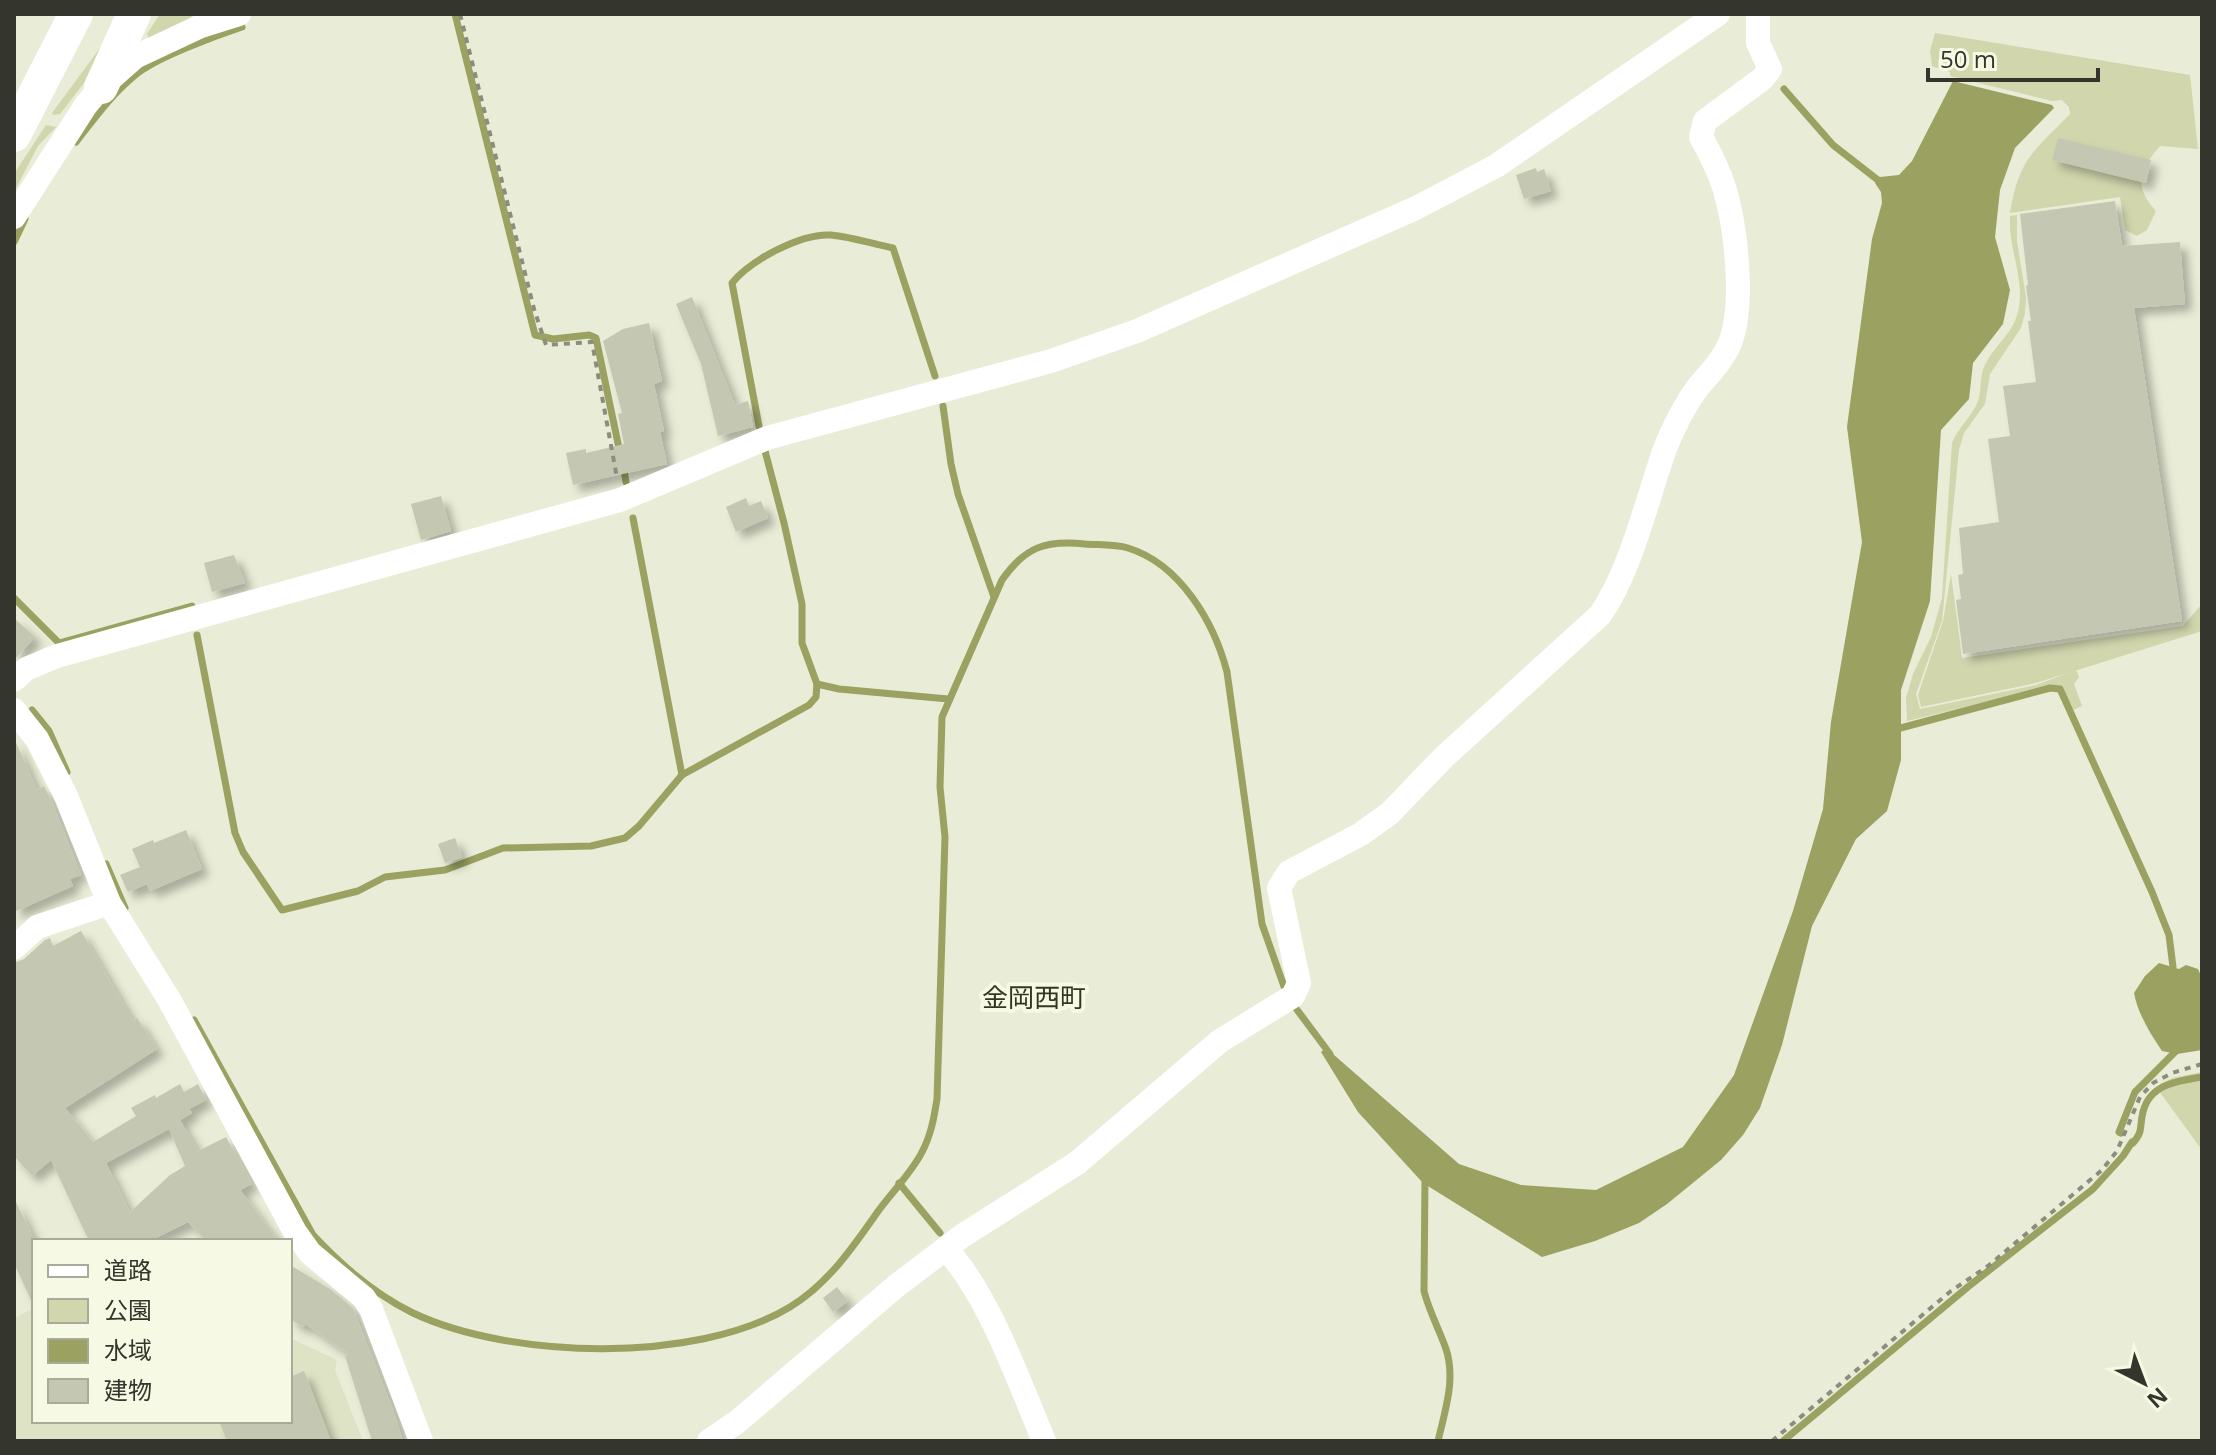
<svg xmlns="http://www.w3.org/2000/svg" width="2216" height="1455" font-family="'Open Sans','Noto Sans JP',sans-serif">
  <defs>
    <filter id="shadow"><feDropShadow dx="7" dy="7" stdDeviation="4" flood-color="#0004"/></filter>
  </defs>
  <rect width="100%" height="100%" fill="#e9ecd6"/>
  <!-- built -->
  <path fill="#dfe3c5" d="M 34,1308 L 34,1421 L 290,1421 L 290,1338 L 337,1360 L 335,1370 L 363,1441 L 14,1441 L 14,1318 Z"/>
  <!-- green -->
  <g fill="#d1d6ad">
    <path d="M 160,14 L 194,14 L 185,23 L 149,39 L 147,34 Z"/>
    <path d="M 111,33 L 91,74 L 60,114 L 53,115 L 52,113 Z"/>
    <path d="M 1935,33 L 2190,75 L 2198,149 L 2160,146 C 2139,170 2133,186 2156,211 L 2147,230 L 2137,236 L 2125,230 L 2120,197 L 2010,213 C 2019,159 2033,152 2070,114 L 2069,107 L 2062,100 L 2052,101 L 1950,76 L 1950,72 L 1932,66 L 1930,51 Z"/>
    <path d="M 46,125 L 56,127 L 38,146 L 14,192 L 14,174 Z"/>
    <path d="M 2017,215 L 2017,241 L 2026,297 L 2025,313 L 2021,328 L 1990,374 L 1985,404 L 1964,433 L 1959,450 L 1942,621 L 1916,694 L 1920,709 L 2036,685 L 2076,670 L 2079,677 L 2074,684 L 2082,706 L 2073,710 L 2061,687 L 2051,686 L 1907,721 L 1906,698 L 1913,674 L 1931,637 L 1942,598 L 1952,443 C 1958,427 1972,417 1978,401 C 1982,390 1979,376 1985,365 C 1995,344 2015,333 2019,307 C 2024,277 2008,247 2010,216 Z"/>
    <path d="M 1951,574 L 1962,658 L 2183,626 L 2202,604 L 2202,631 L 2036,683 L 1921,707 L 1918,695 L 1943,621 Z"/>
    <path d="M 2202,1072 L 2202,1150 L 2156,1087 L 2172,1078 Z"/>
  </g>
  <!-- water -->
  <g fill="#9aa161">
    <path d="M 1953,81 L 2052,105 L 2054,108 L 2015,148 L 2000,190 L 1995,237 L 2010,290 L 2003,324 L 1973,363 L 1969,399 L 1941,430 L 1930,601 L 1901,690 L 1901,760 L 1887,811 L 1856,839 L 1812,926 L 1782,1045 L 1760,1108 L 1743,1135 L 1721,1160 L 1667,1204 L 1639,1223 L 1595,1241 L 1542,1257 L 1423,1183 L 1358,1112 L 1321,1052 L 1326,1048 L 1459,1164 L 1521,1185 L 1596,1190 L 1683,1147 L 1734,1075 L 1793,911 L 1823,809 L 1831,722 L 1862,542 L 1847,427 L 1872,239 L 1882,203 L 1881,192 L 1875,183 L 1880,177 L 1899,175 L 1912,161 Z"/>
    <path d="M 2159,963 L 2179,969 L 2186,965 L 2198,969 L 2202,978 L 2202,1050 L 2177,1054 L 2162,1051 C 2150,1033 2138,1014 2134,993 L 2145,976 Z"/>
  </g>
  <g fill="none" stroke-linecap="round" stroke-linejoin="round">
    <!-- stream -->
    <g stroke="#9aa161" stroke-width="7">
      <path d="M 455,14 L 535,335 L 553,339 L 589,335 L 596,338 L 620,453"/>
      <path d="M 1784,89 L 1833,145 L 1883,184"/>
      <path d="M 76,142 C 94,119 111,95 134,76 C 155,58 215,36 242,27 L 238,21"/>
      <path d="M 14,242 L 25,219"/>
      <path d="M 943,406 L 951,464 L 958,494 L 994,597"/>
      <path d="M 759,426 L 732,283 C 751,260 801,233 831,235 C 852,237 873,244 893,248 L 935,376"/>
      <path d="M 765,451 L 784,523 L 802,604 L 802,643 L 817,684 L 839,689 L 948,699"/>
      <path d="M 623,465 L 626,482"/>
      <path d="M 633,518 L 682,775"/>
      <path d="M 14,598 L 59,643 L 192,606 L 192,608"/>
      <path d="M 197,635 L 235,833 L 243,852 L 282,910 L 358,891 L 385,877 L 445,870 L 503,848 L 591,846 L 625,838 L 639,826 L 682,775 L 809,705 L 816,697 L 817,684"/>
      <path d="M 32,710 L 49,731 L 67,772"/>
      <path d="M 1893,730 L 2050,688 L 2060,689 L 2152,892 L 2169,935 L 2173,967"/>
      <path d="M 106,864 L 125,908"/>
      <path d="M 1292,1003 L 1330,1054"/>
      <path d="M 194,1020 L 313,1235 C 341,1265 376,1295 413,1313 C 510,1359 696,1364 790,1307 C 828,1284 854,1246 879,1210 C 893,1191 912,1172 922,1152 C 931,1135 934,1118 937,1099 L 945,837 L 940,787 L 942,717 L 1002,580 C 1025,547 1045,540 1085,544 C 1099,545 1115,544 1128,548 C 1180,564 1214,622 1227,672 L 1262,924 L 1286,992"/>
      <path d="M 2121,1133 L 2119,1132 L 2135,1092 L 2176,1051"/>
      <path d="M 2133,1143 C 2144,1130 2139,1127 2143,1112 C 2150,1084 2177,1081 2202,1077"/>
      <path d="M 1425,1177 L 1424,1291 C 1429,1311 1439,1329 1446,1349 C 1456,1379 1445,1411 1438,1441"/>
      <path d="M 899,1183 L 940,1233"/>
      <path d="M 1783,1441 L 1969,1286 L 2093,1189 L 2123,1156 L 2132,1142"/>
    </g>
  </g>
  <!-- building -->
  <g fill="#c4c8b2" fill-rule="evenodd" filter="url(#shadow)">
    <path d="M 2058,138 L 2151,160 L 2146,183 L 2052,160 Z"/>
    <path d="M 1536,168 L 1537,172 L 1544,169 L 1551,191 L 1524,199 L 1516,175 Z"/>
    <path d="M 2115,201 L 2122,246 L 2180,242 L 2185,304 L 2134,308 L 2182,621 L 1963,654 L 1956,600 L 1961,599 L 1958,575 L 1963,574 L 1959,528 L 1999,522 L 1988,439 L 2010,436 L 2003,386 L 2036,382 L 2028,321 L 2031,321 L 2026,286 L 2028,285 L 2020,214 Z"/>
    <path d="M 692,297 L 735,405 L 748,401 L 753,427 L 718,436 L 701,364 L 676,304 Z"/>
    <path d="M 649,323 L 662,381 L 654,384 L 664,431 L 660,432 L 667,464 L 573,485 L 566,453 L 586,449 L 586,453 L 624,444 L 618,414 L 622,413 L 603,341 L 623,329 Z"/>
    <path d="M 441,496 L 451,531 L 421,540 L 411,504 Z"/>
    <path d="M 746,498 L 749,506 L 761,501 L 768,518 L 736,532 L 726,507 Z"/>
    <path d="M 234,555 L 245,583 L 212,592 L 204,563 Z"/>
    <path d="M 14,618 L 35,637 L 14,660 Z"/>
    <path d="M 14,738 L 37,790 L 44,786 L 52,802 L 81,875 L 70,879 L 73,886 L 14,912 Z"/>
    <path d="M 186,830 L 202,869 L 150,891 L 147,884 L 128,892 L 120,875 L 140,867 L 132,849 L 153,840 L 154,843 Z"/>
    <path d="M 455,838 L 462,857 L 445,863 L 438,844 Z"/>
    <path d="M 81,931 L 133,1021 L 137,1018 L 157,1049 L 65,1108 L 93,1142 L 136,1116 L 131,1108 L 155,1095 L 156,1098 L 180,1084 L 184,1092 L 198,1084 L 206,1100 L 189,1109 L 192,1113 L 180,1120 L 198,1151 L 226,1137 L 252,1184 L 240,1190 L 278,1241 L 206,1241 L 188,1222 L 150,1241 L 89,1241 L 51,1160 L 32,1176 L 14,1156 L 14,963 L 24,959 L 45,940 L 50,938 L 53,946 ZM 169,1129 L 185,1166 L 170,1175 L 130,1212 L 106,1163 Z"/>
    <path d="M 14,1198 L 34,1239 L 34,1307 L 14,1263 Z"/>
    <path d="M 290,1265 L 330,1289 L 353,1308 L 393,1410 L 403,1441 L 372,1441 L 345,1356 L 349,1354 L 305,1324 L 303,1327 L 290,1319 Z"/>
    <path d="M 837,1287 L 848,1301 L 833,1312 L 823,1298 Z"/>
    <path d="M 304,1371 L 331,1441 L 227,1441 L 219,1421 L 290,1421 L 290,1377 Z"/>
  </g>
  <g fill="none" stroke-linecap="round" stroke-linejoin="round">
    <!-- path -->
    <g stroke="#8b8d7e" stroke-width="4" stroke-dasharray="6 6" stroke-linecap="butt">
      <path d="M 460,14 L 534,309 L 546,345 L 592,342 L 617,478"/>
      <path d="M 1772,1441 L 1951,1291 L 1988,1266 L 2102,1170 L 2117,1151 L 2140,1097 L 2153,1083 L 2172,1073 L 2202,1064"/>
    </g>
    <!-- street -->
    <g stroke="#fff" stroke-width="24">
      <path d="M 14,217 L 86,105 L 101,87 L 135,57 L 201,26 L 239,14"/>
      <path d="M 14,680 L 26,669 L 57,656 L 620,500 L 767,438 L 1051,361 L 1137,331 L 1416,208 L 1496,166 L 1718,14"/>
      <path d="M 14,710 L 37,739 L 66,796 L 109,903 L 170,1001 L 295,1232 L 310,1253 L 364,1298 L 371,1309 L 421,1441"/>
      <path d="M 14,948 L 37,927 L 109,903"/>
      <path d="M 946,1249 C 989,1295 1019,1382 1044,1441"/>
      <path d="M 709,1441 L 737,1422 L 895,1287 L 962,1236 L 1077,1163 L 1220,1041 L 1293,996 L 1299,983 L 1279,888 L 1289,872 L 1361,834 L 1390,813 L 1444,757 L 1600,615 C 1632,569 1647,498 1666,446 C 1675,424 1684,406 1698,387 C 1710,373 1723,360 1730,343 C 1745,304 1736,226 1724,187 C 1718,169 1710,153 1701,137 L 1705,121 L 1762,79 L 1770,69 L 1758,43 L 1758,14"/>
    </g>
    <!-- secondary -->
    <g stroke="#fff" stroke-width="34">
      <path d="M 101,87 L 134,14"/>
      <path d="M 14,135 L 76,14"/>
    </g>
  </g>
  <g text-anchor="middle" stroke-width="8" stroke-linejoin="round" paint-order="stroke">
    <!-- quarter labels -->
    <g font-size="26" fill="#343624" stroke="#f6f9e3">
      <text x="1034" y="1007">金岡西町</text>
    </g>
  </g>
  <!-- border -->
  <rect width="2216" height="1455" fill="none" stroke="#34352c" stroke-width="32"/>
  <!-- legend -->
  <rect x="32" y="1239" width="260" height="184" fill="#f6f9e3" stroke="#a8ab9a" stroke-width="2"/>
  <rect x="48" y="1265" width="40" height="12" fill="#ffffff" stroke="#a8ab9a" stroke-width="2"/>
  <text x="104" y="1279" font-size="24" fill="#34352c">道路</text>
  <rect x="48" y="1299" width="40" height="24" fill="#d1d6ad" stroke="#a8ab9a" stroke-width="2"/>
  <text x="104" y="1319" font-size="24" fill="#34352c">公園</text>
  <rect x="48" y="1339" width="40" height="24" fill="#9aa161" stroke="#a8ab9a" stroke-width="2"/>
  <text x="104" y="1359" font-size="24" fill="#34352c">水域</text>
  <rect x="48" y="1379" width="40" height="24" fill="#c4c8b2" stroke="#a8ab9a" stroke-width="2"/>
  <text x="104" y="1399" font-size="24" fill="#34352c">建物</text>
  <!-- north arrow -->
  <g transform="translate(2144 1383) rotate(138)" stroke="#f6f9e3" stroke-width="6" paint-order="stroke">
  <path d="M0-6L14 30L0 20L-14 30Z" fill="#34352c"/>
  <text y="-12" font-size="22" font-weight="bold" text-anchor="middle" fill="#34352c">N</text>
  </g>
  <!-- scale -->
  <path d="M1928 68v12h170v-12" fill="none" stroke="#34352c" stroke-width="4"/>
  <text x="1940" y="68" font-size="24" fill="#34352c" stroke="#f6f9e3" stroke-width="6" paint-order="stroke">50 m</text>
</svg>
